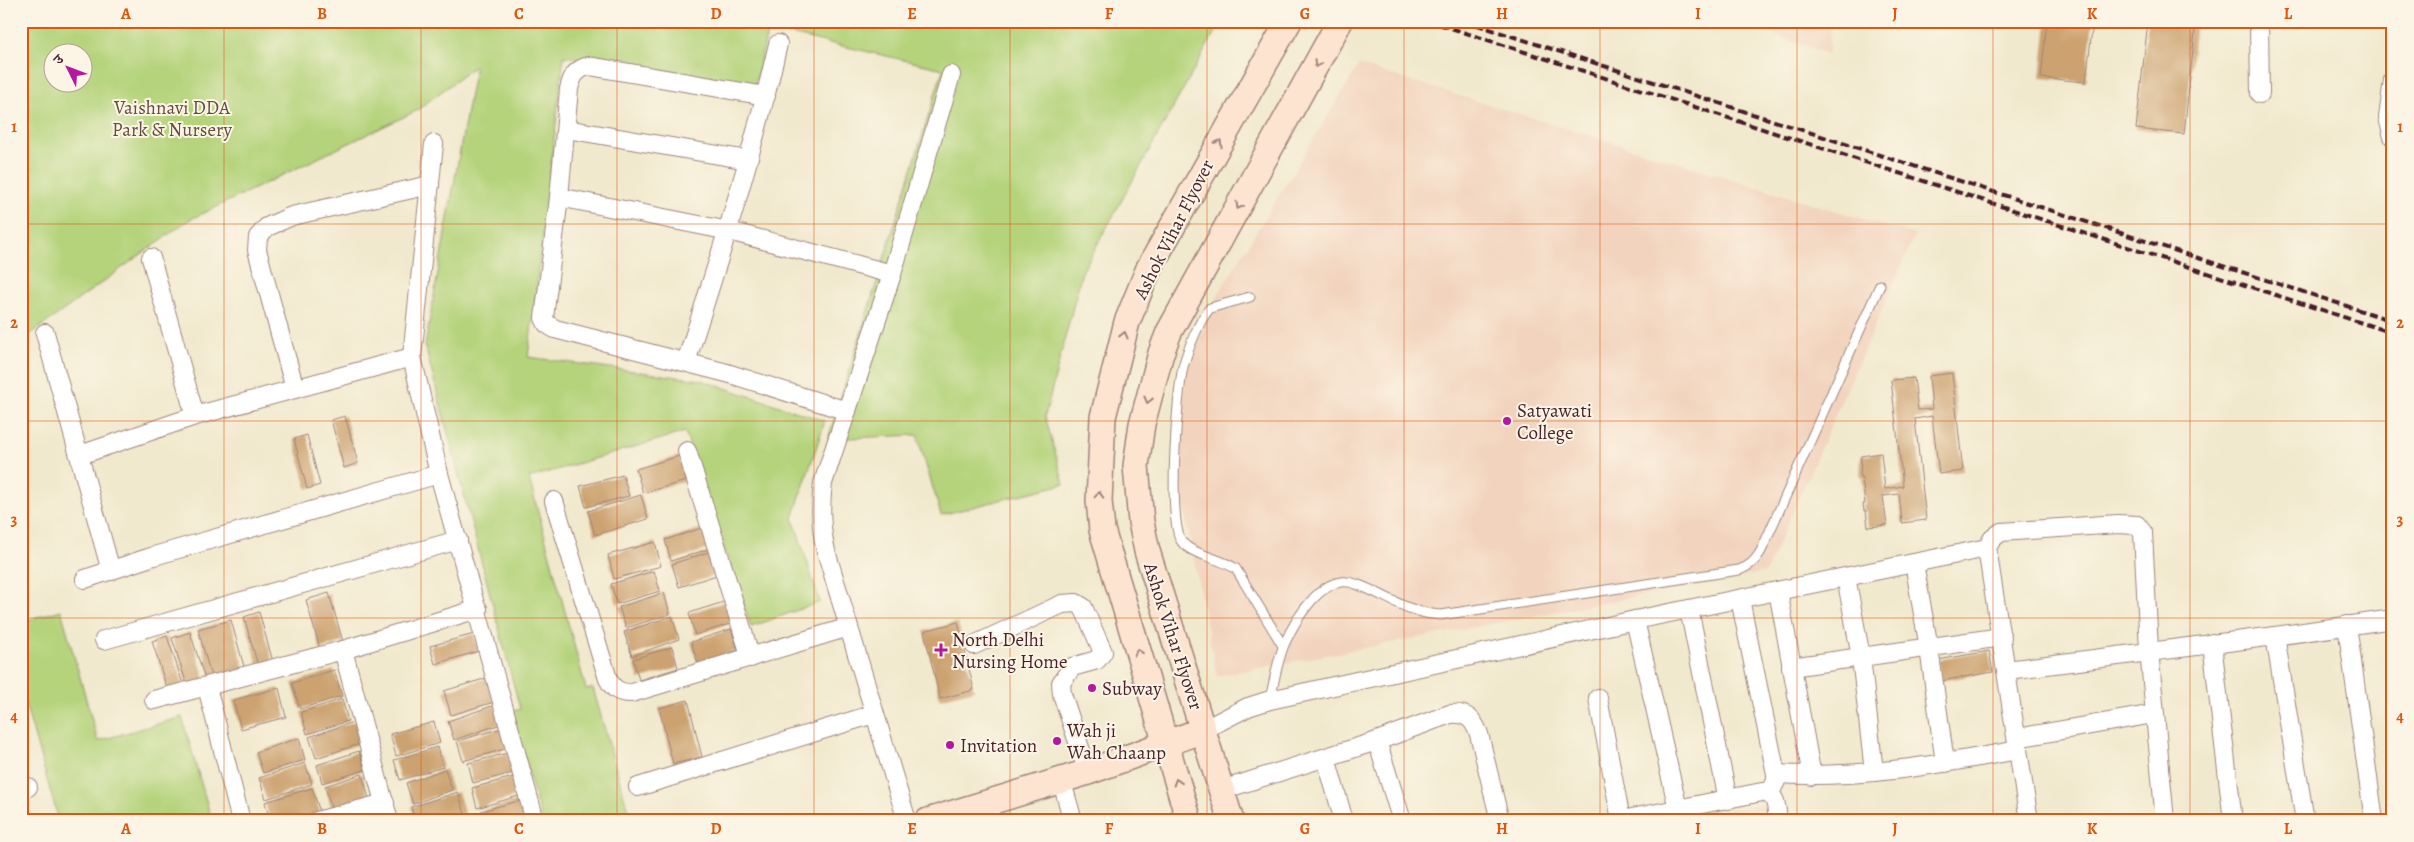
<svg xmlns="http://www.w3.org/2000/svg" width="2414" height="842" font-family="Alegreya,'Noto Serif Devanagari',serif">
  <rect width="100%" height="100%" fill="#fcf5e5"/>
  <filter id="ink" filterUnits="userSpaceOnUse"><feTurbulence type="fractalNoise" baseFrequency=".02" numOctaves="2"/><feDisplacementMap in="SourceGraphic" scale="10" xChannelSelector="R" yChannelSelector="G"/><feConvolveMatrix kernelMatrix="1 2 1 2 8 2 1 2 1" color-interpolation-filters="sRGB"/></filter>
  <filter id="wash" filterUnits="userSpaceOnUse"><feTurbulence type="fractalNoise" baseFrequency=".0096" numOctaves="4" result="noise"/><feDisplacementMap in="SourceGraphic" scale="20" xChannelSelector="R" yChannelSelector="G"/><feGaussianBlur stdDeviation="1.12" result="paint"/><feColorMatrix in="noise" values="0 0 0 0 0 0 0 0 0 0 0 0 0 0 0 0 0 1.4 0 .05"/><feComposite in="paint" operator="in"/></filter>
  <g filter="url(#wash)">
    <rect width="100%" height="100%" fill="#f1e9cd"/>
    <!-- built -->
    <g fill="#f2d4be">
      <path d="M 1736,21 L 1832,21 L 1828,54 Z"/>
      <path d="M 1359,65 L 1915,235 L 1766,572 L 1217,676 L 1177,476 L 1186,366 L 1220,291 Z"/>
      <path d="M 1765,803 L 1767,821 L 1673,821 Z"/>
    </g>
    <!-- green -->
    <g fill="#b4d37a" stroke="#7f7952" fill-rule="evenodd">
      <path d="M 21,21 L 1221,21 L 1082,272 L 1045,416 L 1064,484 L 941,515 L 917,435 L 828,439 L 943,69 L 768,29 L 755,85 L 564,56 L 528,357 L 701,380 L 825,421 L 793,518 L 820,602 L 751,627 L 685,432 L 529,478 L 586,689 L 593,688 L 631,821 L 542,821 L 511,712 L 520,709 L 425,346 L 475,66 L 416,111 L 187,221 L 21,341 ZM 52,52 L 82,52 L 82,82 L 52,82 Z"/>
      <path d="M 61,610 L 98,741 L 182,717 L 212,821 L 59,821 L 21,690 L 21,622 Z"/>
    </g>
    <g id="blocks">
      <!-- building -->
      <g fill="#cca26f">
        <path d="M 2047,21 L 2093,21 L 2086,82 L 2041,78 Z"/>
        <path d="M 2148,21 L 2196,21 L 2184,134 L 2136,129 Z"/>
        <path d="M 1952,373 L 1963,471 L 1939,474 L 1932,416 L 1915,419 L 1926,520 L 1902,523 L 1899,494 L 1883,496 L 1887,525 L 1868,527 L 1866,511 L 1864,511 L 1863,504 L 1865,504 L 1862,477 L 1860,478 L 1861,456 L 1881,453 L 1885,489 L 1903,486 L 1891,380 L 1914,378 L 1918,410 L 1932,409 L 1929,376 Z"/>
        <path d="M 345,416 L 358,463 L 344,468 L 331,420 Z"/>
        <path d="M 307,435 L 320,485 L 307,489 L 294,439 Z"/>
        <path d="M 679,456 L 686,481 L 643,493 L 636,469 Z"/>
        <path d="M 623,475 L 629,496 L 586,507 L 580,486 Z"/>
        <path d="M 641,495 L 648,519 L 595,535 L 588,511 Z"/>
        <path d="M 708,526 L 715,547 L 671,561 L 665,540 Z"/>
        <path d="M 655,542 L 661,566 L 614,579 L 608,555 Z"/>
        <path d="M 712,551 L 720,574 L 679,587 L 672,564 Z"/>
        <path d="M 654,571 L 660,591 L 617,604 L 611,584 Z"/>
        <path d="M 329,593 L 343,642 L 320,649 L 306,600 Z"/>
        <path d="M 664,593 L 670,614 L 626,628 L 619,607 Z"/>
        <path d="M 730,600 L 736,622 L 695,635 L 689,613 Z"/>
        <path d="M 259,612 L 273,662 L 258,666 L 244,617 Z"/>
        <path d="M 672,616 L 679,639 L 632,656 L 624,632 Z"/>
        <path d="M 231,620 L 245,670 L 212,680 L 198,629 Z"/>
        <path d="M 958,622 L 974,690 L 940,699 L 924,631 Z"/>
        <path d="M 731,629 L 738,650 L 698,664 L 691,642 Z"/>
        <path d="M 190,632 L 206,682 L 188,688 L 172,638 Z"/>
        <path d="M 474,634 L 479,651 L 435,664 L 430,646 Z"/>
        <path d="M 167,636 L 184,687 L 168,692 L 152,641 Z"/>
        <path d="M 672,647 L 678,668 L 639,680 L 633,659 Z"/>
        <path d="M 1989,651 L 1993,672 L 1941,681 L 1938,660 Z"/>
        <path d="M 334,670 L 342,696 L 300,709 L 292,683 Z"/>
        <path d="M 487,678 L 494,702 L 451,715 L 444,691 Z"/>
        <path d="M 279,688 L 286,717 L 241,729 L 233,700 Z"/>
        <path d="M 342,699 L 348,721 L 307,734 L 301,712 Z"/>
        <path d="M 688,700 L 702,757 L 673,764 L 659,708 Z"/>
        <path d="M 495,705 L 501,724 L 454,740 L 448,721 Z"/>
        <path d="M 356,721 L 363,743 L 316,758 L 309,737 Z"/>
        <path d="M 434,722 L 440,743 L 396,756 L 390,734 Z"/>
        <path d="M 502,728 L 508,748 L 463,761 L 457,741 Z"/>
        <path d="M 299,738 L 305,760 L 263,773 L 256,752 Z"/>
        <path d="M 437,747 L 443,767 L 400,780 L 394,760 Z"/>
        <path d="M 359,751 L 365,770 L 322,783 L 317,765 Z"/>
        <path d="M 508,753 L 513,773 L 473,783 L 468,763 Z"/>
        <path d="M 305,763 L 312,784 L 266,799 L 259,778 Z"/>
        <path d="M 445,769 L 452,790 L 413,804 L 406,783 Z"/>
        <path d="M 362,774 L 369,799 L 332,811 L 325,786 Z"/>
        <path d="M 517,776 L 522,795 L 477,808 L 472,788 Z"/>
        <path d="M 312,788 L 321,815 L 302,821 L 270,821 L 265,802 Z"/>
        <path d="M 458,792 L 465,814 L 443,821 L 415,821 L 411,807 Z"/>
        <path d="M 522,800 L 527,821 L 484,821 L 481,811 Z"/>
      </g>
    </g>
  </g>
  <g filter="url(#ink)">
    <use href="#blocks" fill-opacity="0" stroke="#9e847c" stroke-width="1"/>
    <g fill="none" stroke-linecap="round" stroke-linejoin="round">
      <!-- lane casing -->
      <g stroke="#9e847c" stroke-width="11">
        <g id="lane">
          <path d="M 1250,297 L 1210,308 C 1199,320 1187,352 1183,367 C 1177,394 1167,523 1182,542 C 1192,555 1221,558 1236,569 L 1283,646"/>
          <path d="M 1270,700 C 1274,682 1277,662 1284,645 C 1295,620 1323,571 1356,584 C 1387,595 1406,613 1441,615 L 1739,570 C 1750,566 1755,561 1761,551 L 1880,285"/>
        </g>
      </g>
      <!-- street casing -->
      <g stroke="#9e847c" stroke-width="20">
        <g id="street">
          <path d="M 2259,21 L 2260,94"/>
          <path d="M 2393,80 L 2388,118 L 2393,137"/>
          <path d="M 766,96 L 589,66 C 576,69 572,76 569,89 L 559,197 L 544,318 L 547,324 L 555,329 L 727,373 L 847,411"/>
          <path d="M 566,129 L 748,160"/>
          <path d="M 434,144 L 412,357 L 439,474 L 535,821"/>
          <path d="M 559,197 L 729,231 L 892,274"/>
          <path d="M 151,258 L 195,416"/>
          <path d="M 45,333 L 111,571"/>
          <path d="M 686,362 C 720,257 753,152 778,44"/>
          <path d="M 295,389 L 257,250 L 258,237 L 267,227 L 292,216 L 430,185"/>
          <path d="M 687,451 L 751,658"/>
          <path d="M 80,455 L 195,416 L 412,357"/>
          <path d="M 554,501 L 608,679 C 614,690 619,693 632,693 L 849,627"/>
          <path d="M 1914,563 L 1929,648 L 1945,763"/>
          <path d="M 1846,577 L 1861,657 L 1874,772"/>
          <path d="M 85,579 L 154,556 L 439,474"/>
          <path d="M 1778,591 L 1812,776"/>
          <path d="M 1740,599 L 1776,774 L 1776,781 L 1770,793"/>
          <path d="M 1689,609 L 1728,800"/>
          <path d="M 1635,620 L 1678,809"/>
          <path d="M 2347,625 L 2374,821"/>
          <path d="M 2275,636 L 2305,821"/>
          <path d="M 104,640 L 458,540"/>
          <path d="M 2212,643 L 2233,821"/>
          <path d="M 974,645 L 1062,604 L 1076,603 L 1083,607 L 1103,652 L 1097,660 L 1072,667 L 1061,683 L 1062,694 L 1088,772"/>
          <path d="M 343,650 L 389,821"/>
          <path d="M 1791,667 L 2002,637"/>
          <path d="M 2007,670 L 2275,636 L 2393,619"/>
          <path d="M 207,687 L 241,821"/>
          <path d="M 1598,698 L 1621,820"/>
          <path d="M 154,700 L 343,650 L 478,609"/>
          <path d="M 1203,730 L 1248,707 L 1270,700 L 1635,620 L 1987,548"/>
          <path d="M 2017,738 L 2154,714"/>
          <path d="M 1377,741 L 1402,821"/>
          <path d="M 1326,758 L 1344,821"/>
          <path d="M 1776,774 C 1857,779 1938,765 2018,750"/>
          <path d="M 1061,779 L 1073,821"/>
          <path d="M 638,787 L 874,714"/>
          <path d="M 21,789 L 28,787"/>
          <path d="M 1222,790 L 1377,741 L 1450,714 C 1467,712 1473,719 1479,734 L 1500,821"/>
          <path d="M 986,802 L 992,821"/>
          <path d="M 317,821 L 385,803"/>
          <path d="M 907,821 L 826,551 C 820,527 820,507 823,483 L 892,274 L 951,75"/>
          <path d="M 1617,821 L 1762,792 C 1778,794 1776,807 1778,821"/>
          <path d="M 2029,821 L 1987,548 L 1992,539 L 2001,532 L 2118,524 L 2137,525 L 2143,533 L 2149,650 L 2165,821"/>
        </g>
      </g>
      <!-- secondary casing -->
      <g stroke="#9e847c" stroke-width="28">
        <g id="secondary">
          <path d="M 928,821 L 1088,772 L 1203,730"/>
          <path d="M 1189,821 L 1102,530 L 1099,501 L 1103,417 L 1127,322 L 1149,268 L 1289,21"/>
          <path d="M 1231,821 L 1147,551 L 1141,522 L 1136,466 L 1142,424 L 1161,353 L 1169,332 L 1340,21"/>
        </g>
      </g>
      <!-- lane -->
      <use href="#lane" stroke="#fff" stroke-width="9"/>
      <!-- street -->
      <use href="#street" stroke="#fff" stroke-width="18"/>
      <!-- secondary -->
      <use href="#secondary" stroke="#fde4d0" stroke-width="25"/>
      <!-- rail -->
      <g stroke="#4a1f2b" stroke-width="4" stroke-dasharray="8 4" stroke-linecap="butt">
        <path d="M 1429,21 L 2393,333"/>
        <path d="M 1465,21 L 2393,321"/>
      </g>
    </g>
    <!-- one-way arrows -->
    <defs><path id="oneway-chevron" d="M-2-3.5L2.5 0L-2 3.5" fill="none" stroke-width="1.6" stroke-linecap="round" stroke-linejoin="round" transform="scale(1.25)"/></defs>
    <g stroke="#a4827e">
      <use href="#oneway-chevron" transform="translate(1317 64) rotate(119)"/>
      <use href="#oneway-chevron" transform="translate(1219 143) rotate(-60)"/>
      <use href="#oneway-chevron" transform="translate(1239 206) rotate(119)"/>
      <use href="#oneway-chevron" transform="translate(1124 335) rotate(-76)"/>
      <use href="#oneway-chevron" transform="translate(1148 400) rotate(104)"/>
      <use href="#oneway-chevron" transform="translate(1099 495) rotate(-88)"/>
      <use href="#oneway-chevron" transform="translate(1138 652) rotate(-107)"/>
      <use href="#oneway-chevron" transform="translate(1177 782) rotate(-107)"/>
    </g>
  </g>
  <!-- grid -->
  <path fill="none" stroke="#e0560e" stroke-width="1" stroke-opacity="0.55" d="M 224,21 L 224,821M 421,21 L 421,821M 617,21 L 617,821M 814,21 L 814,821M 1010,21 L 1010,821M 1207,21 L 1207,821M 1404,21 L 1404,821M 1600,21 L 1600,821M 1797,21 L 1797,821M 1993,21 L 1993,821M 2190,21 L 2190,821M 21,224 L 2393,224M 21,421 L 2393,421M 21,618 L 2393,618"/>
  <!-- markers -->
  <g fill="#b5179e" stroke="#fcf5e5" stroke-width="2">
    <circle cx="1507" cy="421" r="5"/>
    <path d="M938.5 642.5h5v5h5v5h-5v5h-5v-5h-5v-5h5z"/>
    <circle cx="1092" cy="688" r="5"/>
    <circle cx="1057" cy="741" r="5"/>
    <circle cx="950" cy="745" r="5"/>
  </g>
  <g text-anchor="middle" stroke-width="4" stroke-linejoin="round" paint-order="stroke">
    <!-- park labels -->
    <g font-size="19" fill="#644c3f" stroke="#fcf5e5">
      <text x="172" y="114">Vaishnavi DDA<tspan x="172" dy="22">Park &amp; Nursery</tspan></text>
    </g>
    <!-- street labels -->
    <g font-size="19" fill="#4a1f2b" stroke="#fcf5e5">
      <text transform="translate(1173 229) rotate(-63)" y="7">Ashok Vihar Flyover</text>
      <text transform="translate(1174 636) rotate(72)" y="7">Ashok Vihar Flyover</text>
    </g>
    <!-- poi labels -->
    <g font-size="19" fill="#4a1f2b" stroke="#fcf5e5" text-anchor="start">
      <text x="1517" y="417">Satyawati<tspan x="1517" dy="22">College</tspan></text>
      <text x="952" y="646">North Delhi<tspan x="952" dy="22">Nursing Home</tspan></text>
      <text x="1102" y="695">Subway</text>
      <text x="1067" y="737">Wah ji<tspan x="1067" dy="22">Wah Chaanp</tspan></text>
      <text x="960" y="752">Invitation</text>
    </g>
  </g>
  <!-- margin -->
  <rect width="2414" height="842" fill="none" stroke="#fcf5e5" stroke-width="55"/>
  <!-- north arrow -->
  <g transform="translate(68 68) rotate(312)"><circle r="24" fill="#fcf5e5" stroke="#b59f9b"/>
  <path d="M0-4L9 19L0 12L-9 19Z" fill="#b5179e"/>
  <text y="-8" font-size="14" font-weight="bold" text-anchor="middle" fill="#4a1f2b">उ</text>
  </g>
  <rect x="28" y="28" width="2358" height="786" fill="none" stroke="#e0560e" stroke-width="2"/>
  <g font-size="16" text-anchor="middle" font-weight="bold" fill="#e0560e">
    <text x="126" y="19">A</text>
    <text x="322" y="19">B</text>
    <text x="519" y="19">C</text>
    <text x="716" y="19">D</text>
    <text x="912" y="19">E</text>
    <text x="1109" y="19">F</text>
    <text x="1305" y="19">G</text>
    <text x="1502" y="19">H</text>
    <text x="1698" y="19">I</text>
    <text x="1895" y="19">J</text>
    <text x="2092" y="19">K</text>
    <text x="2288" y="19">L</text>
    <text x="14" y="132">1</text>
    <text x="2400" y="132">1</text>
    <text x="14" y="328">2</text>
    <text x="2400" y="328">2</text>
    <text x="14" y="525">3</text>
    <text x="2400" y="525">3</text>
    <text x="14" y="722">4</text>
    <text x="2400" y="722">4</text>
    <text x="126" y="834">A</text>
    <text x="322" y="834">B</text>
    <text x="519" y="834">C</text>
    <text x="716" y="834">D</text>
    <text x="912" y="834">E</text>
    <text x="1109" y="834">F</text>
    <text x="1305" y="834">G</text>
    <text x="1502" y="834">H</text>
    <text x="1698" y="834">I</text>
    <text x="1895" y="834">J</text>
    <text x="2092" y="834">K</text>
    <text x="2288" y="834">L</text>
  </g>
</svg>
